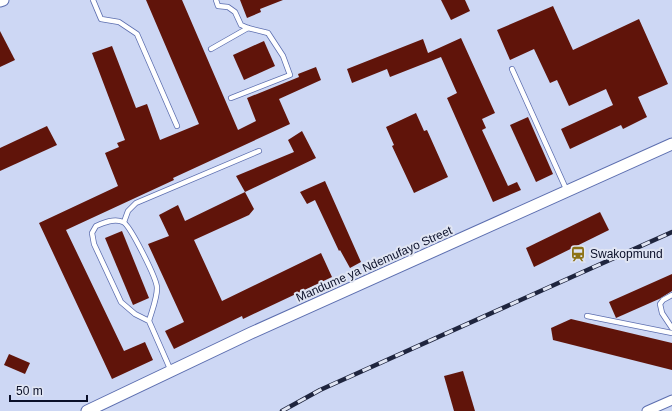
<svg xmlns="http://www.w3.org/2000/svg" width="672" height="411" font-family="Helvetica,sans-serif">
  <rect width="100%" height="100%" fill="#cdd7f4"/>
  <!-- building -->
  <g fill="#60140a">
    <path d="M 146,0 L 182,0 L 238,130 L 256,121 L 247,98 L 299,77 L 298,74 L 316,67 L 321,80 L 279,99 L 290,124 L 173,178 L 174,180 L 66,230 L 124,351 L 145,342 L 153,360 L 112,379 L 39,223 L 118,186 L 105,153 L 119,147 L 117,143 L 125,140 L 92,53 L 112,46 L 136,108 L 147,104 L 160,140 L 199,124 Z"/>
    <path d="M 240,0 L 283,0 L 260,9 L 261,12 L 247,18 Z"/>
    <path d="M 441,0 L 465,0 L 470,11 L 451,20 Z"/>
    <path d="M 553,6 L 573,50 L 639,19 L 668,84 L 638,97 L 647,117 L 623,129 L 621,125 L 570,149 L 561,129 L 613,105 L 606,89 L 569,106 L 557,80 L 550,83 L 534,49 L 510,60 L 497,30 Z"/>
    <path d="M 0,31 L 15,60 L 0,67 Z"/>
    <path d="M 461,38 L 495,113 L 482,119 L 486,128 L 482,130 L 508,186 L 517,182 L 521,190 L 493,202 L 447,98 L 457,93 L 441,57 L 390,77 L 387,69 L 352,83 L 347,69 L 423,39 L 428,53 Z"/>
    <path d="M 264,41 L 275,66 L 244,80 L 233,55 Z"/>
    <path d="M 416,113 L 424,131 L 427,130 L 448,177 L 414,193 L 392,146 L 394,145 L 386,127 Z"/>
    <path d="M 528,117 L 553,174 L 536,182 L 510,125 Z"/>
    <path d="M 47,126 L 57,145 L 0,171 L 0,148 Z"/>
    <path d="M 302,131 L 316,158 L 245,192 L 236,176 L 294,152 L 288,140 Z"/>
    <path d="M 325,181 L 361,262 L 350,268 L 340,250 L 339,251 L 315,200 L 307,204 L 300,192 Z"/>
    <path d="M 245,192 L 254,209 L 249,215 L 194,240 L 222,301 L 321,253 L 332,277 L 243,319 L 242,316 L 174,349 L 165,331 L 184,322 L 148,244 L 169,236 L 159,215 L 178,205 L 185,221 Z"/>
    <path d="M 600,212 L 609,230 L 534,267 L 526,248 Z"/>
    <path d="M 122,231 L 149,298 L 133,305 L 105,238 Z"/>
    <path d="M 672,274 L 672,291 L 659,299 L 616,318 L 609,302 Z"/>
    <path d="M 571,319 L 672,343 L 672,370 L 553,340 L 551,328 Z"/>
    <path d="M 9,354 L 30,363 L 25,374 L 4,365 Z"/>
    <path d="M 463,371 L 475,411 L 454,411 L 444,376 Z"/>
  </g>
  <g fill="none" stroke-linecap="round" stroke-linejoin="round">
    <!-- service casing -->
    <g stroke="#5c6eaf" stroke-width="6">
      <g id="service">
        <path d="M 93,0 L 101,19 L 119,22 L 137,34 L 177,126"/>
        <path d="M 216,0 L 218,6 L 228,7 L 235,12 L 241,25 L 248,28 L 268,33 L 283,56 L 290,75 L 231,98"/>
        <path d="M 211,49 L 248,28"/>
        <path d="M 512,69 L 567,191"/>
        <path d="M 124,222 L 128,211 L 136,203 L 259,151"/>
        <path d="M 672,295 L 663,300 L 660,304 L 662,313 L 672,328"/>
        <path d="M 587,316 L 672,333"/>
        <path d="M 149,321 C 152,310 157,299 157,288 C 157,279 130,225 123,222 C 114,218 103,223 96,226 L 92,233 L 94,244 L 121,302 L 135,314 L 149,321 L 171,371"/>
      </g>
    </g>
    <!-- minor casing -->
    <g stroke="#5c6eaf" stroke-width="11">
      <path id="minor" d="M 647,411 L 672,400"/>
    </g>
    <!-- tertiary casing -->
    <g stroke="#5c6eaf" stroke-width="13">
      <g id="tertiary">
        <path d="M 0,1 L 3,0"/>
        <path d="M 87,411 L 251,333 L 672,144"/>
      </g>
    </g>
    <!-- service -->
    <use href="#service" stroke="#fff" stroke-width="4.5"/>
    <!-- minor -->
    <use href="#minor" stroke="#fff" stroke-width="9"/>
    <!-- tertiary -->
    <use href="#tertiary" stroke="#fff" stroke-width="11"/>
    <!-- rail casing -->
    <g stroke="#1f253e" stroke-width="4.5">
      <path id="rail" d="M 282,411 L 320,390 L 672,232"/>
    </g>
    <!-- rail -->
    <use href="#rail" stroke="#e0e5f3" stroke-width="3" stroke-dasharray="9" stroke-linecap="butt"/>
  </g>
  <!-- icons -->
  <defs>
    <g id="station-bare" transform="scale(1.2)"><path d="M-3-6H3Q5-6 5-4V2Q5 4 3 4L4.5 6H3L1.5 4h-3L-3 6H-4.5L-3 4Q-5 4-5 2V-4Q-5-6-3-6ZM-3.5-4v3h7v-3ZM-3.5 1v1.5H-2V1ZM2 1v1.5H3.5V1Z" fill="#8d7317" stroke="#e0e5f3" stroke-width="2.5" paint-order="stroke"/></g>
  </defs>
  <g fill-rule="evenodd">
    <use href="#station-bare" x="578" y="254"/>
  </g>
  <g text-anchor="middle" stroke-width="4" stroke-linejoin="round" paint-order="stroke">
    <!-- poi labels -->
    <g font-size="12" fill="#0a0f28" stroke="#e0e5f3" text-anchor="start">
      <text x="590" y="258">Swakopmund</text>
    </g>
    <!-- street labels -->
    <g font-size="12" fill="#0a0f28" stroke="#e0e5f3">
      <text transform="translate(374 264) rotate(-24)" y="4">Mandume ya Ndemufayo Street</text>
    </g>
  </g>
  <!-- scale -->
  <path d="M10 395v6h77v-6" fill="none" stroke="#0a0f28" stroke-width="2"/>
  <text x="16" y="395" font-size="12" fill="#0a0f28" stroke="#e0e5f3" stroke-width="3" paint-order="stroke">50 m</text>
</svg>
